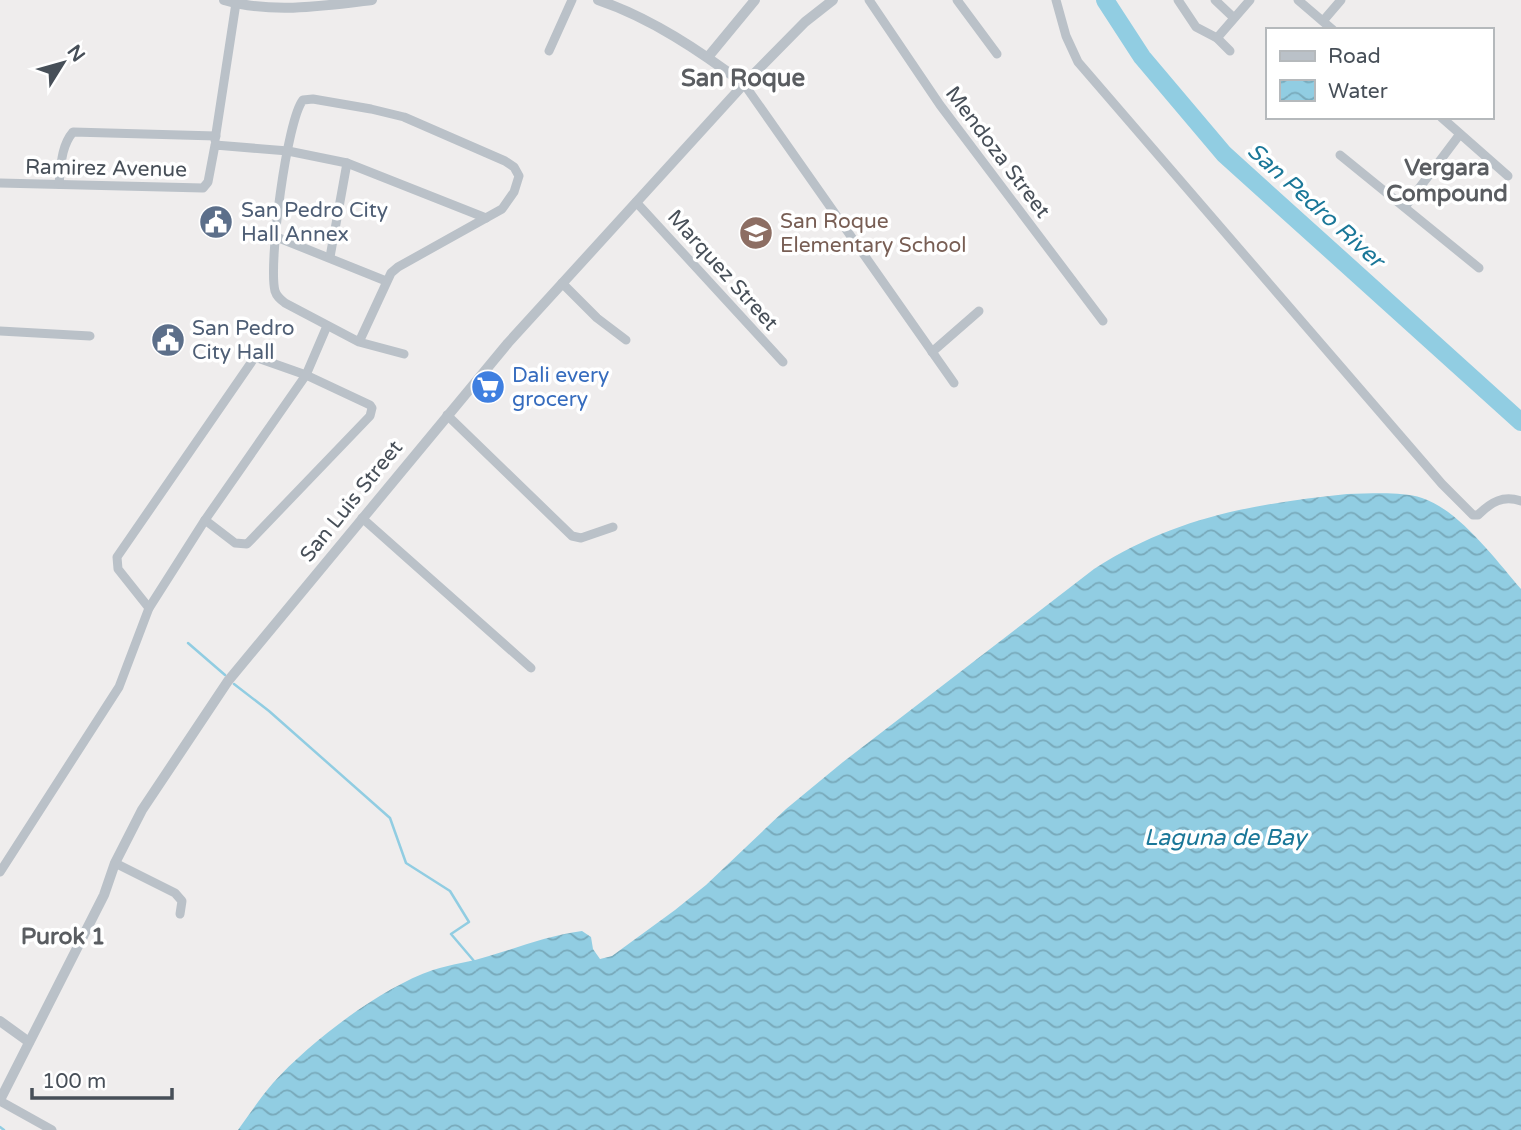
<svg xmlns="http://www.w3.org/2000/svg" width="1521" height="1130" font-family="'Varela Round',sans-serif">
  <defs>
    <pattern id="water-waves" width="16" height="10" patternUnits="userSpaceOnUse" patternTransform="scale(1.75)"><rect width="16" height="10" fill="#91cde2"/><path d="M0 5q4-4 8 0t8 0" fill="none" stroke="#78a9ba"/></pattern>
  </defs>
  <rect width="100%" height="100%" fill="#efeded"/>
  <!-- water -->
  <path fill="url(#water-waves)" d="M 1347,494 C 1371,494 1399,491 1422,498 C 1459,510 1496,560 1521,589 L 1521,1130 L 238,1130 C 249,1115 260,1098 273,1083 C 310,1042 380,988 433,970 C 451,964 471,962 489,956 C 520,947 550,935 582,931 L 591,937 L 593,949 L 600,959 L 612,956 L 675,910 L 706,885 L 786,809 L 843,762 L 1094,569 C 1175,517 1253,504 1347,494 Z"/>
  <g fill="none" stroke-linecap="round" stroke-linejoin="round">
    <!-- stream -->
    <g stroke="#91cde2" stroke-width="2.5">
      <path d="M 188,643 L 225,675"/>
      <path d="M 234,684 L 269,711 L 390,818 L 406,863 L 450,891 L 469,922 L 451,934 L 474,961"/>
      <path d="M 0,1127 L 4,1130"/>
    </g>
    <!-- river -->
    <path stroke="#91cde2" stroke-width="18" d="M 1105,0 L 1142,57 L 1224,154 L 1521,422"/>
    <!-- minor -->
    <g stroke="#bac1c8" stroke-width="9">
      <path d="M 869,0 L 940,105 L 1103,321"/>
      <path d="M 957,0 L 997,54"/>
      <path d="M 1056,0 L 1066,36 L 1078,62 L 1442,484 L 1473,515 L 1478,515 C 1491,502 1503,495 1521,501"/>
      <path d="M 1178,0 L 1196,27 L 1217,38 L 1230,51"/>
      <path d="M 1215,0 L 1234,18"/>
      <path d="M 1298,0 L 1333,30"/>
      <path d="M 1323,21 L 1341,0"/>
      <path d="M 1217,38 L 1250,0"/>
      <path d="M 549,51 L 572,0"/>
      <path d="M 744,84 L 954,383"/>
      <path d="M 1441,117 L 1508,176"/>
      <path d="M 215,140 L 236,3"/>
      <path d="M 1340,155 L 1479,268"/>
      <path d="M 0,183 L 203,188 L 208,182 L 215,145 L 288,151 L 347,163 L 486,218"/>
      <path d="M 59,184 C 61,166 61,146 73,132 L 216,136"/>
      <path d="M 636,202 L 783,362"/>
      <path d="M 1405,207 L 1460,134"/>
      <path d="M 274,236 L 386,281"/>
      <path d="M 330,257 L 347,163"/>
      <path d="M 562,283 L 597,318 L 626,340"/>
      <path d="M 0,331 L 90,336"/>
      <path d="M 359,342 L 391,273 L 398,267 L 502,209 L 514,192 L 519,176 L 514,167 L 505,161 L 404,117 L 371,109 L 313,99 L 303,100 C 287,119 268,264 275,291 C 277,297 280,299 285,303 L 359,342 L 404,354"/>
      <path d="M 932,352 L 979,311"/>
      <path d="M 447,415 L 572,536 L 581,538 L 613,527"/>
      <path d="M 362,518 L 531,668"/>
      <path d="M 149,608 L 118,569 L 117,557 L 255,357 L 306,375 L 370,405 L 372,408 L 370,416 L 247,544 L 235,543 L 205,520"/>
      <path d="M 115,863 L 175,893 L 182,901 L 180,914"/>
      <path d="M 0,872 L 119,687 L 149,608 L 205,520 L 306,375 L 327,326"/>
      <path d="M 0,1101 L 52,1130"/>
    </g>
    <!-- tertiary -->
    <g stroke="#bac1c8" stroke-width="10">
      <path d="M 224,0 C 271,14 324,6 372,0"/>
      <path d="M 598,0 C 651,18 700,51 744,84"/>
      <path d="M 708,57 L 755,0"/>
      <path d="M 0,1021 L 29,1042"/>
      <path d="M 0,1100 L 104,895 L 115,863 L 142,810 L 228,681 L 508,343 L 744,84 L 805,22 L 833,0"/>
    </g>
  </g>
  <!-- icons -->
  <defs>
    <g id="civic-disc" transform="scale(1.75)"><circle r="9.5" fill="#5c6f8a" stroke="#fff"/><path d="M-.6-6.5H3V-4.5H.6V-3L4-1V1h2V6H-6V1h2V-1L-.6-3ZM-1.2 2.5V6h2.4V2.5Z" fill="#fff"/></g>
    <g id="school-disc" transform="scale(1.75)"><circle r="9.5" fill="#8d6e63" stroke="#fff"/><path d="M0-5L7-2L0 1L-7-2ZM-4 1L0 2.5L4 1V4Q0 6-4 4Z" fill="#fff"/></g>
    <g id="supermarket-disc" transform="scale(1.75)"><circle r="9.5" fill="#3f7fe0" stroke="#fff"/><path d="M-6-5.5h2.5l.6 2H6L4.5 2H-2.5L-4.4-4H-6ZM-1.5 3.2a1.3 1.3 0 1 0 .1 0ZM3 3.2a1.3 1.3 0 1 0 .1 0Z" fill="#fff"/></g>
  </defs>
  <g fill-rule="evenodd">
    <use href="#civic-disc" x="216" y="222"/>
    <use href="#school-disc" x="756" y="233"/>
    <use href="#civic-disc" x="168" y="340"/>
    <use href="#supermarket-disc" x="488" y="387"/>
  </g>
  <g text-anchor="middle" stroke-width="7" stroke-linejoin="round" paint-order="stroke">
    <!-- street labels -->
    <g font-size="21" fill="#474f58" stroke="#fff">
      <text transform="translate(998 152) rotate(53)" y="7">Mendoza Street</text>
      <text transform="translate(106 168) rotate(1)" y="7">Ramirez Avenue</text>
      <text transform="translate(723 270) rotate(48)" y="7">Marquez Street</text>
      <text transform="translate(351 501) rotate(-51)" y="7">San Luis Street</text>
    </g>
    <!-- service labels -->
    <g font-size="21" fill="#4e5e75" stroke="#fff" text-anchor="start">
      <text x="241" y="217">San Pedro City<tspan x="241" dy="24">Hall Annex</tspan></text>
      <text x="192" y="335">San Pedro<tspan x="192" dy="24">City Hall</tspan></text>
    </g>
    <!-- education labels -->
    <g font-size="21" fill="#785e54" stroke="#fff" text-anchor="start">
      <text x="780" y="228">San Roque<tspan x="780" dy="24">Elementary School</tspan></text>
    </g>
    <!-- shop labels -->
    <g font-size="21" fill="#366cbe" stroke="#fff" text-anchor="start">
      <text x="512" y="382">Dali every<tspan x="512" dy="24">grocery</tspan></text>
    </g>
    <!-- neighbourhood labels -->
    <g font-size="23" font-weight="bold" fill="#5a5d61" stroke="#fff">
      <text x="1447" y="175">Vergara<tspan x="1447" dy="26">Compound</tspan></text>
      <text x="63" y="944">Purok 1</text>
    </g>
    <!-- water labels -->
    <g font-size="23" font-style="italic" fill="#1a7798" stroke="#fff">
      <text transform="translate(1316 205) rotate(42)" y="8">San Pedro River</text>
      <text x="1225" y="845">Laguna de Bay</text>
    </g>
    <!-- quarter labels -->
    <g font-size="24" font-weight="bold" fill="#5a5d61" stroke="#fff">
      <text x="743" y="86">San Roque</text>
    </g>
  </g>
  <!-- legend -->
  <rect x="1266" y="28" width="228" height="91" fill="#ffffff" stroke="#b5b9bc" stroke-width="2"/>
  <rect x="1280" y="51" width="35" height="10" fill="#bac1c8" stroke="#b5b9bc" stroke-width="2"/>
  <text x="1328" y="63" font-size="21" fill="#474f58">Road</text>
  <rect x="1280" y="80" width="35" height="21" fill="url(#water-waves)" stroke="#b5b9bc" stroke-width="2"/>
  <text x="1328" y="98" font-size="21" fill="#474f58">Water</text>
  <!-- north arrow -->
  <g transform="translate(63 63) rotate(53)" stroke="#ffffff" stroke-width="5" paint-order="stroke">
  <path d="M0-5L12 26L0 18L-12 26Z" fill="#474f58"/>
  <text y="-10" font-size="19" font-weight="bold" text-anchor="middle" fill="#474f58">N</text>
  </g>
  <!-- scale -->
  <path d="M32 1088v10h140v-10" fill="none" stroke="#474f58" stroke-width="3.5"/>
  <text x="42" y="1088" font-size="21" fill="#474f58" stroke="#ffffff" stroke-width="5" paint-order="stroke">100 m</text>
</svg>
